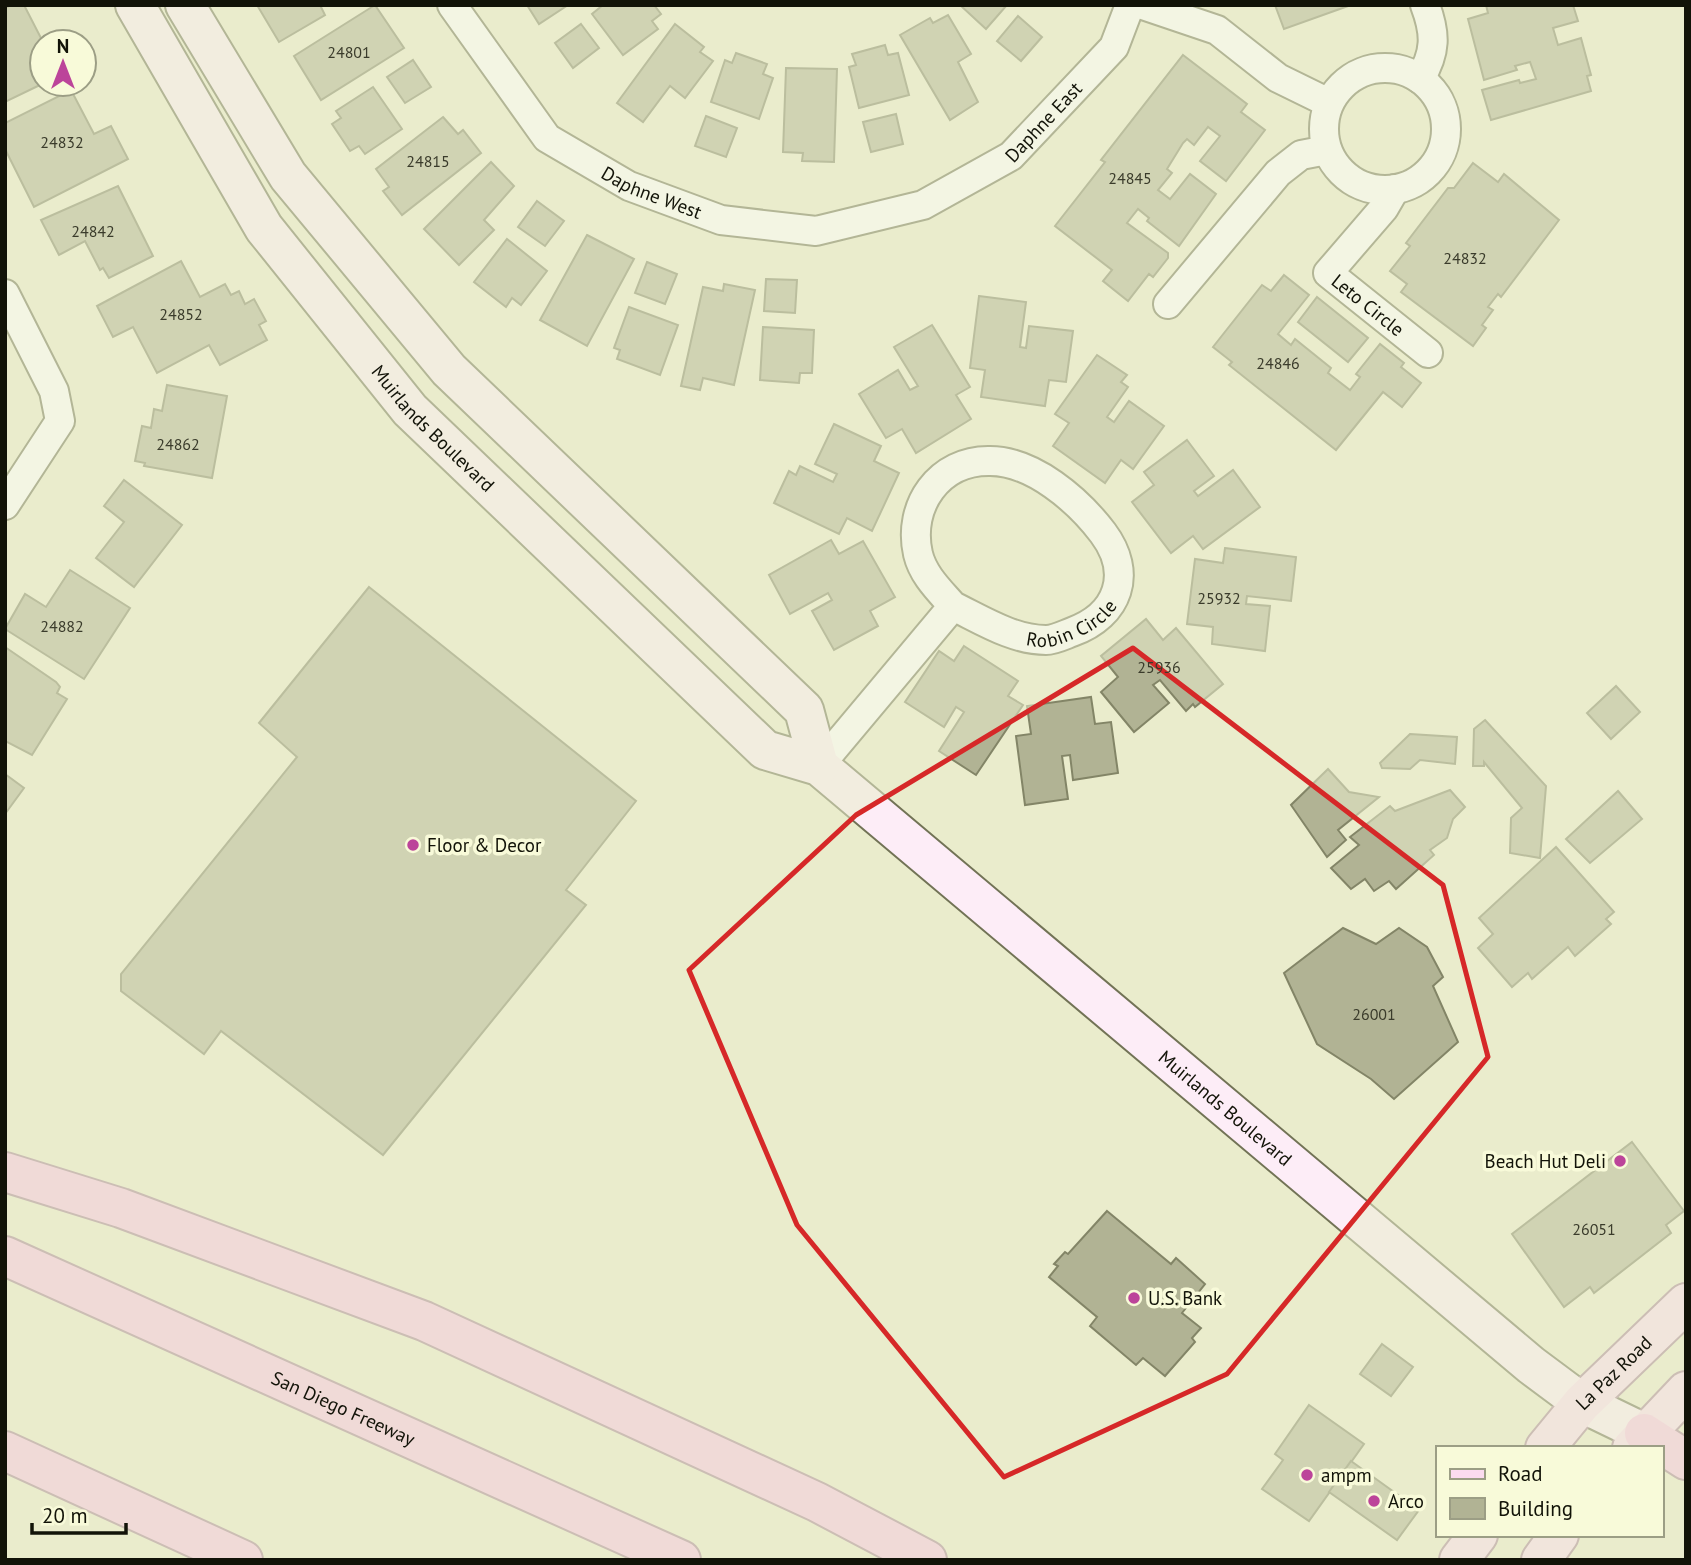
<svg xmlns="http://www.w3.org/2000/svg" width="1691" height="1565" font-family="'PT Sans',sans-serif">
  <rect width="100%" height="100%" fill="#eaeccc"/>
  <!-- building -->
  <g fill="#b1b394" stroke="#838567" stroke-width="2">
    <path d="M 11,5 L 24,5 L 43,42 L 42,84 L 5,102 L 5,8 Z"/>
    <path d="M 257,5 L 320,5 L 325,15 L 279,42 Z"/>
    <path d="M 375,5 L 404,48 L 321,100 L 294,56 Z"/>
    <path d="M 527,5 L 568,5 L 539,24 Z"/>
    <path d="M 603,5 L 654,5 L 661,14 L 652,21 L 658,29 L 623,55 L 592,14 Z"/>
    <path d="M 960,5 L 1007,5 L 986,29 Z"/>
    <path d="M 1275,5 L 1351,5 L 1284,29 Z"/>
    <path d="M 1486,5 L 1573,5 L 1578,21 L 1553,28 L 1558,45 L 1581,38 L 1591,75 L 1587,76 L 1591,91 L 1491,120 L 1482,90 L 1519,80 L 1520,83 L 1536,79 L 1530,62 L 1515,66 L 1517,70 L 1484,80 L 1468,19 L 1488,13 Z"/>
    <path d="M 948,15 L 971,54 L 958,62 L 978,102 L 950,120 L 900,35 L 930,18 L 933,23 Z"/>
    <path d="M 1018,16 L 1042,37 L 1021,61 L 997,41 Z"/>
    <path d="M 581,24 L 599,48 L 573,68 L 555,43 Z"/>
    <path d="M 675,24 L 704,47 L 700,52 L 713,61 L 685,98 L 670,86 L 643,122 L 617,103 Z"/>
    <path d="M 885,45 L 888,55 L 898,53 L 909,95 L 859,108 L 849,67 L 856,65 L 852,54 Z"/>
    <path d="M 736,53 L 767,64 L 763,74 L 773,78 L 759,119 L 711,102 L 725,60 L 732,63 Z"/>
    <path d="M 1183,55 L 1247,104 L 1241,112 L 1265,130 L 1226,181 L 1200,161 L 1220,136 L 1208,127 L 1194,145 L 1187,139 L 1183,143 L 1167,169 L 1172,173 L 1158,190 L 1170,199 L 1190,174 L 1216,194 L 1179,246 L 1147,221 L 1149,218 L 1138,209 L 1127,223 L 1168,253 L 1168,258 L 1153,277 L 1149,274 L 1128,301 L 1103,281 L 1112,270 L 1055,226 L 1105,162 L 1101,160 Z"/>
    <path d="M 413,60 L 431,87 L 405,103 L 387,77 Z"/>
    <path d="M 786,68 L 837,69 L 834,162 L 802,161 L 803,153 L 783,152 Z"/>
    <path d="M 373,87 L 402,129 L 365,154 L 359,146 L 350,151 L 332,124 L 341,118 L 336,111 Z"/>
    <path d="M 71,90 L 94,134 L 111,126 L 128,159 L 34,207 L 5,149 L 5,123 Z"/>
    <path d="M 896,114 L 903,144 L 871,152 L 863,122 Z"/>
    <path d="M 706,116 L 737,128 L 726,157 L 695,146 Z"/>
    <path d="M 443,117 L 458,134 L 463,130 L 481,153 L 402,215 L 383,191 L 389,187 L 376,169 Z"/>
    <path d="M 491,162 L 514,186 L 484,220 L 494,230 L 459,265 L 424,229 Z"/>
    <path d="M 1473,163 L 1498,182 L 1504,174 L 1559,220 L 1501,297 L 1498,294 L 1488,307 L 1493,310 L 1482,325 L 1486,328 L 1473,346 L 1401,292 L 1407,284 L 1390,271 L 1410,246 L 1406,243 L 1448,188 L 1454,188 Z"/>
    <path d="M 118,186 L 153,256 L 109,278 L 103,268 L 100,270 L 85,241 L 59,255 L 41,220 Z"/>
    <path d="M 537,201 L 564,221 L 545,246 L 518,227 Z"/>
    <path d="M 587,235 L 634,259 L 587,346 L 540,320 Z"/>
    <path d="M 507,239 L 547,271 L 521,305 L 512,298 L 506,307 L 474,282 Z"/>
    <path d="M 181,261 L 200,297 L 225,284 L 231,295 L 239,291 L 245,304 L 254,299 L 266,321 L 259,325 L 267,340 L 220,365 L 209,345 L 157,373 L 133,327 L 113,337 L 97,306 Z"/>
    <path d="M 647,262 L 677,274 L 665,304 L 635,293 Z"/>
    <path d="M 1284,275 L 1309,295 L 1278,334 L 1291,345 L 1295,339 L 1331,368 L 1328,373 L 1350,390 L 1360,377 L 1356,374 L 1380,344 L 1404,363 L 1401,367 L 1421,383 L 1402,407 L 1383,392 L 1336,450 L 1229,365 L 1232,362 L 1213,347 L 1262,285 L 1271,291 Z"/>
    <path d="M 766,279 L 797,280 L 795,313 L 764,311 Z"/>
    <path d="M 724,284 L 755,290 L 734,385 L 703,378 L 700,390 L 681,386 L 703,287 L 723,291 Z"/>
    <path d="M 979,296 L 1026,302 L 1020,347 L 1026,348 L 1029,326 L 1073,331 L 1066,382 L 1049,380 L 1045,406 L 981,397 L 985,370 L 970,368 Z"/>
    <path d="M 1317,297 L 1368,338 L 1348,362 L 1298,322 Z"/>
    <path d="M 629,307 L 678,325 L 660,375 L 617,359 L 620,350 L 614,348 Z"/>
    <path d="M 932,325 L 970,387 L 956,395 L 971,419 L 916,453 L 902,429 L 886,438 L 859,394 L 898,370 L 910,390 L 918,386 L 894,347 Z"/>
    <path d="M 763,327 L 814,330 L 812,373 L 800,373 L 799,383 L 760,380 Z"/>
    <path d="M 1097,355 L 1127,375 L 1121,382 L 1128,387 L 1107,417 L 1114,422 L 1129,401 L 1164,426 L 1133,469 L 1121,460 L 1105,483 L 1053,446 L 1069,423 L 1055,414 Z"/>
    <path d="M 167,385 L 227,396 L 212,478 L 144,466 L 145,463 L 135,461 L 142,426 L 151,428 L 154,409 L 162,411 Z"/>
    <path d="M 834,424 L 881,446 L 874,461 L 899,473 L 872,531 L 847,518 L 839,534 L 774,503 L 789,471 L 796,475 L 800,466 L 833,482 L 837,474 L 815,464 Z"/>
    <path d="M 1187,440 L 1214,476 L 1194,491 L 1198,496 L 1233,470 L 1260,507 L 1203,549 L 1193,536 L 1171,553 L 1132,502 L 1154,485 L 1144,472 Z"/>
    <path d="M 124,480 L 182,525 L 134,587 L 96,558 L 124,522 L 104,506 Z"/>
    <path d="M 831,540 L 839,554 L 863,541 L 895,597 L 870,611 L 878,626 L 834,650 L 812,611 L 832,600 L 828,593 L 790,614 L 769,575 Z"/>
    <path d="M 1225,548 L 1296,557 L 1291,601 L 1247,596 L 1246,604 L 1270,606 L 1265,651 L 1212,644 L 1213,627 L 1187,624 L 1195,559 L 1223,563 Z"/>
    <path d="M 70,570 L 130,608 L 84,679 L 5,629 L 25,594 L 46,607 Z"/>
    <path d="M 369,587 L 636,801 L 566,890 L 586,905 L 383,1155 L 221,1031 L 204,1054 L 121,991 L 121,974 L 297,757 L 259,723 Z"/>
    <path d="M 1146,619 L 1163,640 L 1176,628 L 1223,684 L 1195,707 L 1193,704 L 1186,711 L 1160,680 L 1153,685 L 1169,703 L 1134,732 L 1101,692 L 1118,677 L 1101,656 Z"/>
    <path d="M 964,646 L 1018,681 L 1008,696 L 1023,705 L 976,775 L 939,751 L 964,712 L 956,707 L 944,727 L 905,702 L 939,651 L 954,661 Z"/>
    <path d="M 5,647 L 56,682 L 60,687 L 57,693 L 67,699 L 32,755 L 5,741 Z"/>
    <path d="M 1616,686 L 1640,712 L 1611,739 L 1587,713 Z"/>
    <path d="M 1091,697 L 1095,724 L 1111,722 L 1118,773 L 1073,780 L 1070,755 L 1062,756 L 1068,799 L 1025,805 L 1016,736 L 1031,734 L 1027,706 Z"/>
    <path d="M 1485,720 L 1546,786 L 1540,858 L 1510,853 L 1511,818 L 1522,808 L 1484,762 L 1484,766 L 1473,766 L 1474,729 Z"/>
    <path d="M 1410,734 L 1457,737 L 1455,764 L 1420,760 L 1410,769 L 1382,768 L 1380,763 Z"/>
    <path d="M 1328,769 L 1349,792 L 1379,797 L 1338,830 L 1346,840 L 1327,857 L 1291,805 Z"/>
    <path d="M 5,774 L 24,788 L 5,814 Z"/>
    <path d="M 1450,790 L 1465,807 L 1453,819 L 1447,838 L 1430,850 L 1434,855 L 1396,889 L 1389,881 L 1374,891 L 1365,879 L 1351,889 L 1331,868 L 1359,845 L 1350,837 L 1390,806 L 1395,811 Z"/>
    <path d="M 1618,791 L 1642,819 L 1590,863 L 1566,839 Z"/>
    <path d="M 1556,847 L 1614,912 L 1606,919 L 1611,924 L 1575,956 L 1568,947 L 1532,979 L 1528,973 L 1512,987 L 1478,948 L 1493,934 L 1479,918 Z"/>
    <path d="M 1343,928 L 1376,944 L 1399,928 L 1427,947 L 1443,977 L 1433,986 L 1458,1042 L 1394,1099 L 1371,1079 L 1317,1044 L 1284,973 Z"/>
    <path d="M 1632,1142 L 1684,1211 L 1666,1225 L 1671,1233 L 1594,1293 L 1590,1287 L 1564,1307 L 1512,1234 Z"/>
    <path d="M 1107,1211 L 1171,1264 L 1176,1258 L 1205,1284 L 1182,1313 L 1201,1328 L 1192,1338 L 1195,1342 L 1165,1376 L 1143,1358 L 1136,1365 L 1090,1326 L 1097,1317 L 1049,1277 L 1058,1266 L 1054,1264 L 1065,1252 L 1068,1254 Z"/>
    <path d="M 1382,1344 L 1413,1367 L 1391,1396 L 1360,1374 Z"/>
    <path d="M 1309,1405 L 1364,1444 L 1309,1521 L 1262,1489 L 1283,1460 L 1275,1454 Z"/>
    <path d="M 1351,1461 L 1419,1510 L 1397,1540 L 1329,1492 Z"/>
  </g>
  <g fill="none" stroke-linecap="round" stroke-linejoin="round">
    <!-- street casing -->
    <g stroke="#727356" stroke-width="32">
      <g id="street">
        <path id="s1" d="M 452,5 L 547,138 L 629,186 L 721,220 L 816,231 L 923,205 L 1011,156 L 1114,47 L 1130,5"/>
        <path d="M 1143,5 L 1217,30 L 1278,78 L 1329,103"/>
        <circle cx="1385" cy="129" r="61"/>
        <path d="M 1420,79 C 1436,52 1436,34 1425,5"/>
        <path id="s2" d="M 1395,189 L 1384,208 L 1328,273 L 1428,353"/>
        <path d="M 5,294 L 54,391 L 60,421 L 5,505"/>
        <path d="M 1168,304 L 1278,173 L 1301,155 L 1327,150"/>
        <path id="s3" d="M 819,766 L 953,606 C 982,620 1013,640 1046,640 C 1054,640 1064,635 1072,632 C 1119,615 1133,573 1103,533 C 1078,500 1033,461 990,461 C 939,460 907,506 918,554 C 923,575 939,590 953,606"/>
      </g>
    </g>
    <!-- secondary casing -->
    <g stroke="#727356" stroke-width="42">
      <g id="secondary">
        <path id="s4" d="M 135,5 L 264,228 L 410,410 L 765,750 L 819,766 L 1531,1365 L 1582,1403 L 1644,1433"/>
        <path d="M 185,5 L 288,176 L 449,370 L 804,710 L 819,766"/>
      </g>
    </g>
    <!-- primary casing -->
    <g stroke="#a88598" stroke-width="42">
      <g id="primary">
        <path id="s5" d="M 1545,1448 L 1582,1403 L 1686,1303"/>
        <path d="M 1632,1448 L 1686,1391"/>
        <path d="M 1459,1560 L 1478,1535"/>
        <path d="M 1541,1560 L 1559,1535"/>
      </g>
    </g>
    <!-- highway casing -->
    <g stroke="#a88598" stroke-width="42">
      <g id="highway">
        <path d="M 5,1172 L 121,1208 L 424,1321 L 817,1502 L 927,1560"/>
        <path id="s6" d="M 5,1256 L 681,1560"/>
        <path d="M 1644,1433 L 1686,1460"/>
        <path d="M 5,1451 L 243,1560"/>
      </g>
    </g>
    <!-- street -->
    <use href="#street" stroke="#fff" stroke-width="28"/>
    <!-- secondary -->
    <use href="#secondary" stroke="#fdedf7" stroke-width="38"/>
    <!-- primary -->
    <use href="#primary" stroke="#fbdbef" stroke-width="38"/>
    <!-- highway -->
    <use href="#highway" stroke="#f9c3e5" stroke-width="38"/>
  </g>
  <!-- marked area -->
  <path d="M0 0H1691V1565H0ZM 1133,648 L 1443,885 L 1488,1057 L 1227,1374 L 1004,1477 L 797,1225 L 689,970 L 856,815 Z" fill="#eaeccc" fill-opacity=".55" fill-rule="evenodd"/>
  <path fill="none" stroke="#d62828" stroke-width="5" stroke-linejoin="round" d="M 1133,648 L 1443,885 L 1488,1057 L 1227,1374 L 1004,1477 L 797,1225 L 689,970 L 856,815 Z"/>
  <!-- markers -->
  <g fill="#bc449a" stroke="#f8fad9" stroke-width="2.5">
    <circle cx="413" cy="845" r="7"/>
    <circle cx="1620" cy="1161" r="7"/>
    <circle cx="1134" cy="1298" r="7"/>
    <circle cx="1307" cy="1475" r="7"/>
    <circle cx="1374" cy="1501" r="7"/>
  </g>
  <g text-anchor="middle" stroke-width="7" stroke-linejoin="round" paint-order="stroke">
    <!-- number labels -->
    <g font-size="16" fill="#3a3b2b">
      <text x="349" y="58">24801</text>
      <text x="62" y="148">24832</text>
      <text x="428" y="167">24815</text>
      <text x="1130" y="184">24845</text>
      <text x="93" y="237">24842</text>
      <text x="1465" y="264">24832</text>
      <text x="181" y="320">24852</text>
      <text x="1278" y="369">24846</text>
      <text x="178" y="450">24862</text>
      <text x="1219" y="604">25932</text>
      <text x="62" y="632">24882</text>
      <text x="1159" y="673">25936</text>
      <text x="1374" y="1020">26001</text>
      <text x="1594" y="1235">26051</text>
    </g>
    <!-- street labels -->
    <g font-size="19" fill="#121308" stroke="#f8fad9">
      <text dy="7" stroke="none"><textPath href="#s1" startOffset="710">Daphne East</textPath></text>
      <text dy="7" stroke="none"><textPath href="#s1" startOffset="282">Daphne West</textPath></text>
      <text dy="7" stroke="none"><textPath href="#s2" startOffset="159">Leto Circle</textPath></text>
      <text dy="7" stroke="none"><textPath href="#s4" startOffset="520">Muirlands Boulevard</textPath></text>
      <text dy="7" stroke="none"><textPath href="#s3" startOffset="338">Robin Circle</textPath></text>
      <text dy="7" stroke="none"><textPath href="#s4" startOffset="1570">Muirlands Boulevard</textPath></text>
      <text dy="7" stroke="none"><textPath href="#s5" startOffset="102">La Paz Road</textPath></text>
      <text dy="7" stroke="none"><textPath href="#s6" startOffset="371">San Diego Freeway</textPath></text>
    </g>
    <!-- poi labels -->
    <g font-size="19" fill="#121308" stroke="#f8fad9" text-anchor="start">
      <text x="427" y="852">Floor &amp; Decor</text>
      <text x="1606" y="1168" text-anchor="end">Beach Hut Deli</text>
      <text x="1148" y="1305">U.S. Bank</text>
      <text x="1321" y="1482">ampm</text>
      <text x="1388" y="1508">Arco</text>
    </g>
  </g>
  <!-- border -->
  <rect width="1691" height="1565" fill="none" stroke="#121308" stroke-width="14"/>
  <!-- legend -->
  <rect x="1436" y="1446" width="228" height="91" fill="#f8fad9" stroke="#9c9e85" stroke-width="2"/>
  <rect x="1450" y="1469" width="35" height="10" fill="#fbdbef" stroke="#9c9e85" stroke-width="2"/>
  <text x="1498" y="1481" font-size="21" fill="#121308">Road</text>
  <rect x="1450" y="1498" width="35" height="21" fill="#b1b394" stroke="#9c9e85" stroke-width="2"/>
  <text x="1498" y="1516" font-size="21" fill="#121308">Building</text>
  <!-- north arrow -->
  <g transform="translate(63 63)"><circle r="33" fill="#f8fad9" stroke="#9c9e85" stroke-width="2"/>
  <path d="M0-5L12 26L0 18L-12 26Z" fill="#bc449a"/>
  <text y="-10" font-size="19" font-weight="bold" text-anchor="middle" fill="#121308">N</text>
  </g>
  <!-- scale -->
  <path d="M32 1523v10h94v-10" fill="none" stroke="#121308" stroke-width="3.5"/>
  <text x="42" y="1523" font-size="21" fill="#121308" stroke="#f8fad9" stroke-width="5" paint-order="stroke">20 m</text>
</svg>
